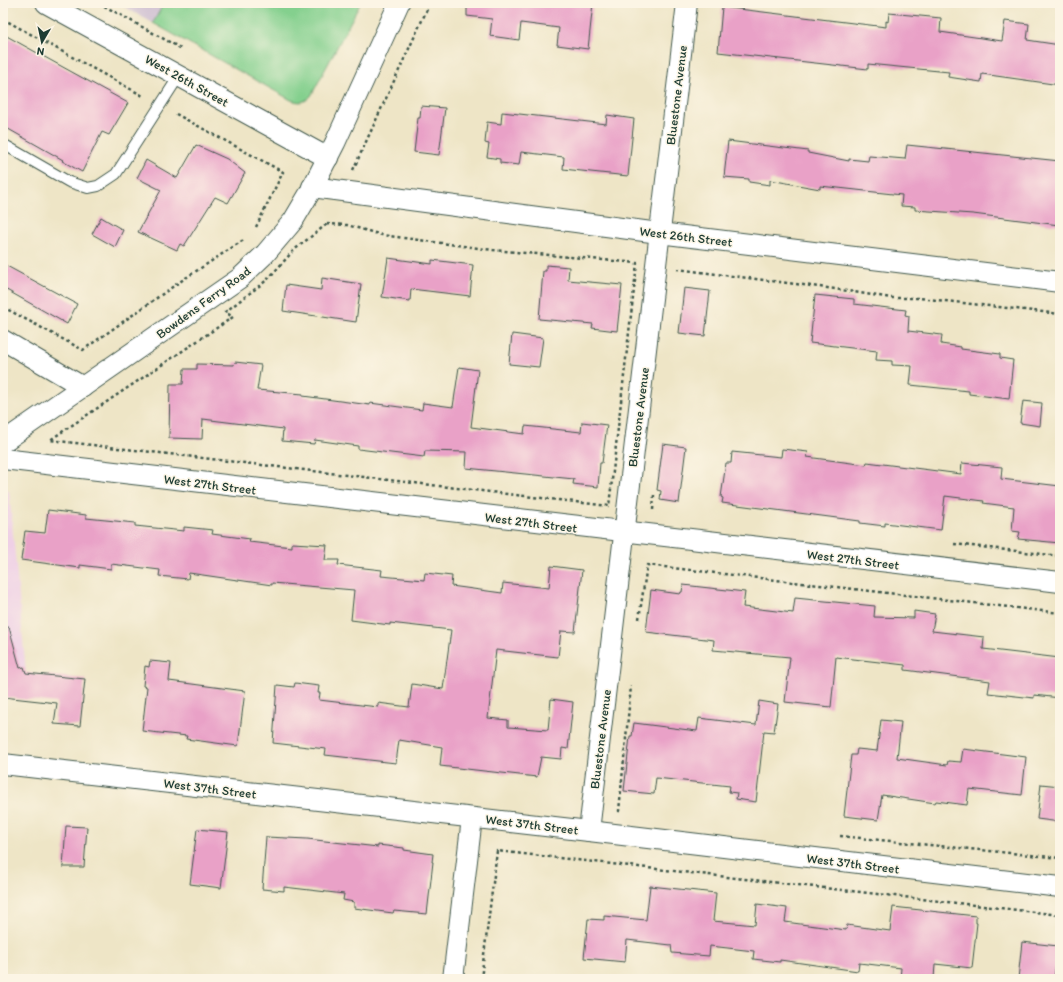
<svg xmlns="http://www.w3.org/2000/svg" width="1063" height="982" font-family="Itim,sans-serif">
  <rect width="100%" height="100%" fill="#fcf5e5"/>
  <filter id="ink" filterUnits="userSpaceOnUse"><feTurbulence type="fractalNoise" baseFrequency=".025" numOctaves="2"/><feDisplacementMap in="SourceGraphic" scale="8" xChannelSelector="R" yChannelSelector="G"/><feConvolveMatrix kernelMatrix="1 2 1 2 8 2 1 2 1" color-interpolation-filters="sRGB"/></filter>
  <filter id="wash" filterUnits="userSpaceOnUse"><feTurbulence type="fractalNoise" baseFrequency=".012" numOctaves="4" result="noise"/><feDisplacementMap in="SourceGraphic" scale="16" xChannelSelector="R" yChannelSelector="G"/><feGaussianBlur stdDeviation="0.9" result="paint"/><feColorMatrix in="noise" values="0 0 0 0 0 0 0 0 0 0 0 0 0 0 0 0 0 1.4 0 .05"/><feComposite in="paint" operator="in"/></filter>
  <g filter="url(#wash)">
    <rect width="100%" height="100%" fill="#eee5c6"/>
    <!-- built -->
    <path fill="#efd0e6" d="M 3,490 L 9,491 L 26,672 L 3,674 Z"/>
    <!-- industrial -->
    <path fill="#cdbed2" d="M 117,3 L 164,3 L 153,23 Z"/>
    <!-- green -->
    <path fill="#84d08e" stroke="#528661" d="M 164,3 L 357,3 L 360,4 L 311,96 C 304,103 300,103 291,100 L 153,23 Z"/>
    <g id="blocks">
      <!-- building -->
      <g fill="#e9a1c7">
        <path d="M 467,3 L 593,3 L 588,49 L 557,45 L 559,28 L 521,23 L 519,40 L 490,36 L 492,19 L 467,16 Z"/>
        <path d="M 722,7 L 886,27 L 886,21 L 888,22 L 889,13 L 941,18 L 940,32 L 1002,41 L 1005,21 L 1029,24 L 1027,40 L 1060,45 L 1060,85 L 982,74 L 981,82 L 948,77 L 949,72 L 868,64 L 868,69 L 718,52 Z"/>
        <path d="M 3,34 L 128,103 L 109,135 L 102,132 L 82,172 L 62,161 L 63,160 L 3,126 Z"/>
        <path d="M 421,106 L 445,108 L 439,155 L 414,152 L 418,118 L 420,118 Z"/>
        <path d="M 502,112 L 606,124 L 607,115 L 634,119 L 628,176 L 563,169 L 564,157 L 521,152 L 519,165 L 500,163 L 500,159 L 487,157 L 489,144 L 485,143 L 487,122 L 501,124 Z"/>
        <path d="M 728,141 L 808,151 L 808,153 L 849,161 L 849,159 L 868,161 L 869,156 L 905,159 L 907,145 L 1060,161 L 1060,213 L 1059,225 L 973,214 L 915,210 L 915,207 L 901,206 L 902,195 L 820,186 L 820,189 L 770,180 L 770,185 L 749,182 L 749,179 L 724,177 Z"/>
        <path d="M 196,145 L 227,159 L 245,173 L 228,203 L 215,197 L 184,246 L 180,244 L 177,250 L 138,232 L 161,190 L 137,178 L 146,160 L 177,178 Z"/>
        <path d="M 101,217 L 123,230 L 115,247 L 92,234 Z"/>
        <path d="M 388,258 L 432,264 L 432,260 L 473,265 L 470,296 L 411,289 L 410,301 L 382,297 Z"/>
        <path d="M 3,264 L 77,304 L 67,324 L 3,288 Z"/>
        <path d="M 546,265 L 569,267 L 568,280 L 622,285 L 617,331 L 592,328 L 593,324 L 539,319 L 543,271 L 546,271 Z"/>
        <path d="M 322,278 L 361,284 L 356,322 L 283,311 L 286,285 L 321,290 Z"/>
        <path d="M 684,288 L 710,291 L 705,336 L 679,333 Z"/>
        <path d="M 815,295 L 854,299 L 854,304 L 906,310 L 905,315 L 909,316 L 908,331 L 942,335 L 941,344 L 961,347 L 961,349 L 1000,354 L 1000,358 L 1013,360 L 1009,399 L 969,394 L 969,391 L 910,385 L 912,366 L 892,365 L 892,361 L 876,360 L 877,351 L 810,343 Z"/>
        <path d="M 512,334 L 543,338 L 539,367 L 509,364 Z"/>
        <path d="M 235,362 L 261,365 L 257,390 L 303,394 L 303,396 L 370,405 L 370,403 L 422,410 L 423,403 L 453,407 L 459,367 L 478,370 L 471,427 L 524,434 L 525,426 L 581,432 L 582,422 L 607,425 L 602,463 L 600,463 L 598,487 L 573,484 L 574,479 L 466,468 L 467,452 L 425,451 L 424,457 L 358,449 L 358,446 L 315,440 L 314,444 L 282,441 L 283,429 L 203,419 L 202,439 L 169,438 L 170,384 L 183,384 L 184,369 L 197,369 L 197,364 L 234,365 Z"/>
        <path d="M 1023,401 L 1042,403 L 1040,426 L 1020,423 Z"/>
        <path d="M 663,444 L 686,447 L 679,503 L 660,500 L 661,491 L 657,490 Z"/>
        <path d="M 782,449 L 808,452 L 807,457 L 866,465 L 867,462 L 961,474 L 962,463 L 1002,467 L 1001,479 L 1060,486 L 1060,543 L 1018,539 L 1020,532 L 1012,531 L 1014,507 L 983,503 L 984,501 L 945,496 L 941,530 L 885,523 L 885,526 L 860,523 L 860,521 L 722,503 L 723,498 L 721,497 L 726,463 L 731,463 L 732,452 L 781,457 Z"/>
        <path d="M 48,510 L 86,515 L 86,518 L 135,523 L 135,526 L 184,531 L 184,527 L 213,530 L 212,534 L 250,539 L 249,542 L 292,547 L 292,543 L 327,545 L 325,560 L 339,560 L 338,565 L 382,570 L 381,576 L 424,580 L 425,573 L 452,576 L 451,586 L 502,593 L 503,583 L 549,588 L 551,566 L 582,570 L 575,632 L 561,631 L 558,657 L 496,650 L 488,718 L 508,720 L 508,727 L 548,730 L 551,699 L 573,702 L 568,749 L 562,748 L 561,759 L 541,757 L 537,777 L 440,766 L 442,747 L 399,740 L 396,763 L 325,755 L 326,749 L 273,743 L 277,685 L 294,687 L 295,683 L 319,686 L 318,693 L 320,693 L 319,700 L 378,707 L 378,703 L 409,707 L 412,684 L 443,689 L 451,630 L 390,623 L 390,625 L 351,620 L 354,590 L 272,583 L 272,585 L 189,573 L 188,579 L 159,576 L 160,570 L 111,564 L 111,569 L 80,565 L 80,568 L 21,560 L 25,531 L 45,533 Z"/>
        <path d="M 683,585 L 745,592 L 743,607 L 793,613 L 795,598 L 875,606 L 874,617 L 914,618 L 914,611 L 935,614 L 932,631 L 984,637 L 983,649 L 1060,658 L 1060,698 L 1034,695 L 1034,698 L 988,693 L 990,681 L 905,670 L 905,665 L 836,657 L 831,707 L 785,702 L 790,657 L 713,650 L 714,640 L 646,632 L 651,590 L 680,594 L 681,592 L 682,592 Z"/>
        <path d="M 9,627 L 20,668 L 24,667 L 26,673 L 85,679 L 80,726 L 54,724 L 57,703 L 3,697 L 3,628 Z"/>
        <path d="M 150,661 L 171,663 L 169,681 L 245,691 L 238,746 L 186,739 L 187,736 L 142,731 L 147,687 L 143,686 L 145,666 L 149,667 Z"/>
        <path d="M 759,701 L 778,704 L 774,732 L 764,731 L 756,802 L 736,799 L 737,793 L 729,792 L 730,786 L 656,778 L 654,794 L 624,791 L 630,736 L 632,736 L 634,723 L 697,731 L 699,718 L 756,725 Z"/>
        <path d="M 881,720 L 901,722 L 897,758 L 947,765 L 948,761 L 961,762 L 963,749 L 1026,757 L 1022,795 L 969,789 L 967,805 L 936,801 L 935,803 L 882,795 L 878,820 L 844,816 L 851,755 L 856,755 L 857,749 L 877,751 Z"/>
        <path d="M 1041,784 L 1060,786 L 1060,822 L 1037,819 Z"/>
        <path d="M 66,826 L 87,827 L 84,867 L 63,867 Z"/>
        <path d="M 197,829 L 228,832 L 221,888 L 190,884 Z"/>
        <path d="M 266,837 L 307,839 L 378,847 L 378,845 L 404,848 L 404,850 L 433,854 L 432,862 L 433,862 L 427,914 L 394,911 L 393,913 L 354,908 L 354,902 L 343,900 L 344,894 L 284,887 L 284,891 L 262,889 Z"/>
        <path d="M 650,886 L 716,893 L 713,921 L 755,925 L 757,904 L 787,908 L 785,922 L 846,930 L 847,925 L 890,931 L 893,907 L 976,916 L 976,923 L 977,923 L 972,968 L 935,964 L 934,979 L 900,979 L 901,968 L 859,963 L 858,971 L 780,960 L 780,962 L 753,959 L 754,951 L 710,946 L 709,956 L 672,953 L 671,945 L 627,940 L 625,962 L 584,958 L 588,919 L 604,920 L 604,916 L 646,920 Z"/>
        <path d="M 1022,942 L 1058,946 L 1054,979 L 1018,979 Z"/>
      </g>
    </g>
  </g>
  <g filter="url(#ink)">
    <use href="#blocks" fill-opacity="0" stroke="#3e564a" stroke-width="1"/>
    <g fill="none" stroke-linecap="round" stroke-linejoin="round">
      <!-- service casing -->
      <g stroke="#3e564a" stroke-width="12">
        <path id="service" d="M 3,144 L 69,182 L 88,188 L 98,186 L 116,174 L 179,76"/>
      </g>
      <!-- minor casing -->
      <g stroke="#3e564a" stroke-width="22">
        <g id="minor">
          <path d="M 46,3 L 328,158"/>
          <path d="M 312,187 L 659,233 L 1060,282"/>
          <path d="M 3,340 L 83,387"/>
          <path d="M 3,442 L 240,278 L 265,254 L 293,221 L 309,194 L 335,143 L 399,3"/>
          <path d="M 3,459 L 1060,582"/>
          <path d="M 3,764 L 589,831 L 1060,887"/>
          <path d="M 589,831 L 687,3"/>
          <path d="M 453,979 L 472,818"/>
        </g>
      </g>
      <!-- path -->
      <g stroke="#3e564a" stroke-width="2.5" stroke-dasharray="3 3" stroke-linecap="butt">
        <path d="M 99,3 L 182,49"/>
        <path d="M 3,19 L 145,97"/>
        <path d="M 176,114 L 283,172 L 256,227"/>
        <path d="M 353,170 L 430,3"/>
        <path d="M 327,224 L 347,225 L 382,235 L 493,250 L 637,263 L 609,506 L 50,440 L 233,317 L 225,312 L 267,280 L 294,250 Z"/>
        <path d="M 677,269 L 835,289 L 891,298 L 919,298 L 1060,314"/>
        <path d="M 3,307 L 83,350 L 178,283 L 245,239"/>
        <path d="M 654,495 L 653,510 L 655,510"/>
        <path d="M 954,544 L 1060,556"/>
        <path d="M 639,619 L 647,565 L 1060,613"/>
        <path d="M 620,811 L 619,811 L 631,686"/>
        <path d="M 840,836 L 1060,858"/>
        <path d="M 481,979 L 497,851 L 957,903 L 1060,915"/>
      </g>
      <!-- service -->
      <use href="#service" stroke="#fff" stroke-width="10"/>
      <!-- minor -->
      <use href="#minor" stroke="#fff" stroke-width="20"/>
    </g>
  </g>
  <g text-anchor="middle" stroke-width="3" stroke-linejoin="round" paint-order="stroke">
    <!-- street labels -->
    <g font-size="13" fill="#1f3d34" stroke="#fcf5e5">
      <text transform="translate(187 80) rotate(29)" y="5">West 26th Street</text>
      <text transform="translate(676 95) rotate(-83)" y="5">Bluestone Avenue</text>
      <text transform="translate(686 236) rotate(7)" y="5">West 26th Street</text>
      <text transform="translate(203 302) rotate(-36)" y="5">Bowdens Ferry Road</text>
      <text transform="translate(638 417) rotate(-83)" y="5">Bluestone Avenue</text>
      <text transform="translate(210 484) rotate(7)" y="5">West 27th Street</text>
      <text transform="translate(531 522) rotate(7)" y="5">West 27th Street</text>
      <text transform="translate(853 559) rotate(7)" y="5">West 27th Street</text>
      <text transform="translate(600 739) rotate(-83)" y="5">Bluestone Avenue</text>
      <text transform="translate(210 788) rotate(7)" y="5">West 37th Street</text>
      <text transform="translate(532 824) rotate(7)" y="5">West 37th Street</text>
      <text transform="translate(853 863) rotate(7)" y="5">West 37th Street</text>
    </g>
  </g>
  <!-- margin -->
  <rect width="1063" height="982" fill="none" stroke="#fcf5e5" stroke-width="16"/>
  <!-- north arrow -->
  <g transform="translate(42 42) rotate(189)" stroke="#fcf5e5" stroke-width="3" paint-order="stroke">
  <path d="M0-3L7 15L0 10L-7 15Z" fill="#1f3d34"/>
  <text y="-6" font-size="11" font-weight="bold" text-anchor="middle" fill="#1f3d34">N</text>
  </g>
</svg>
